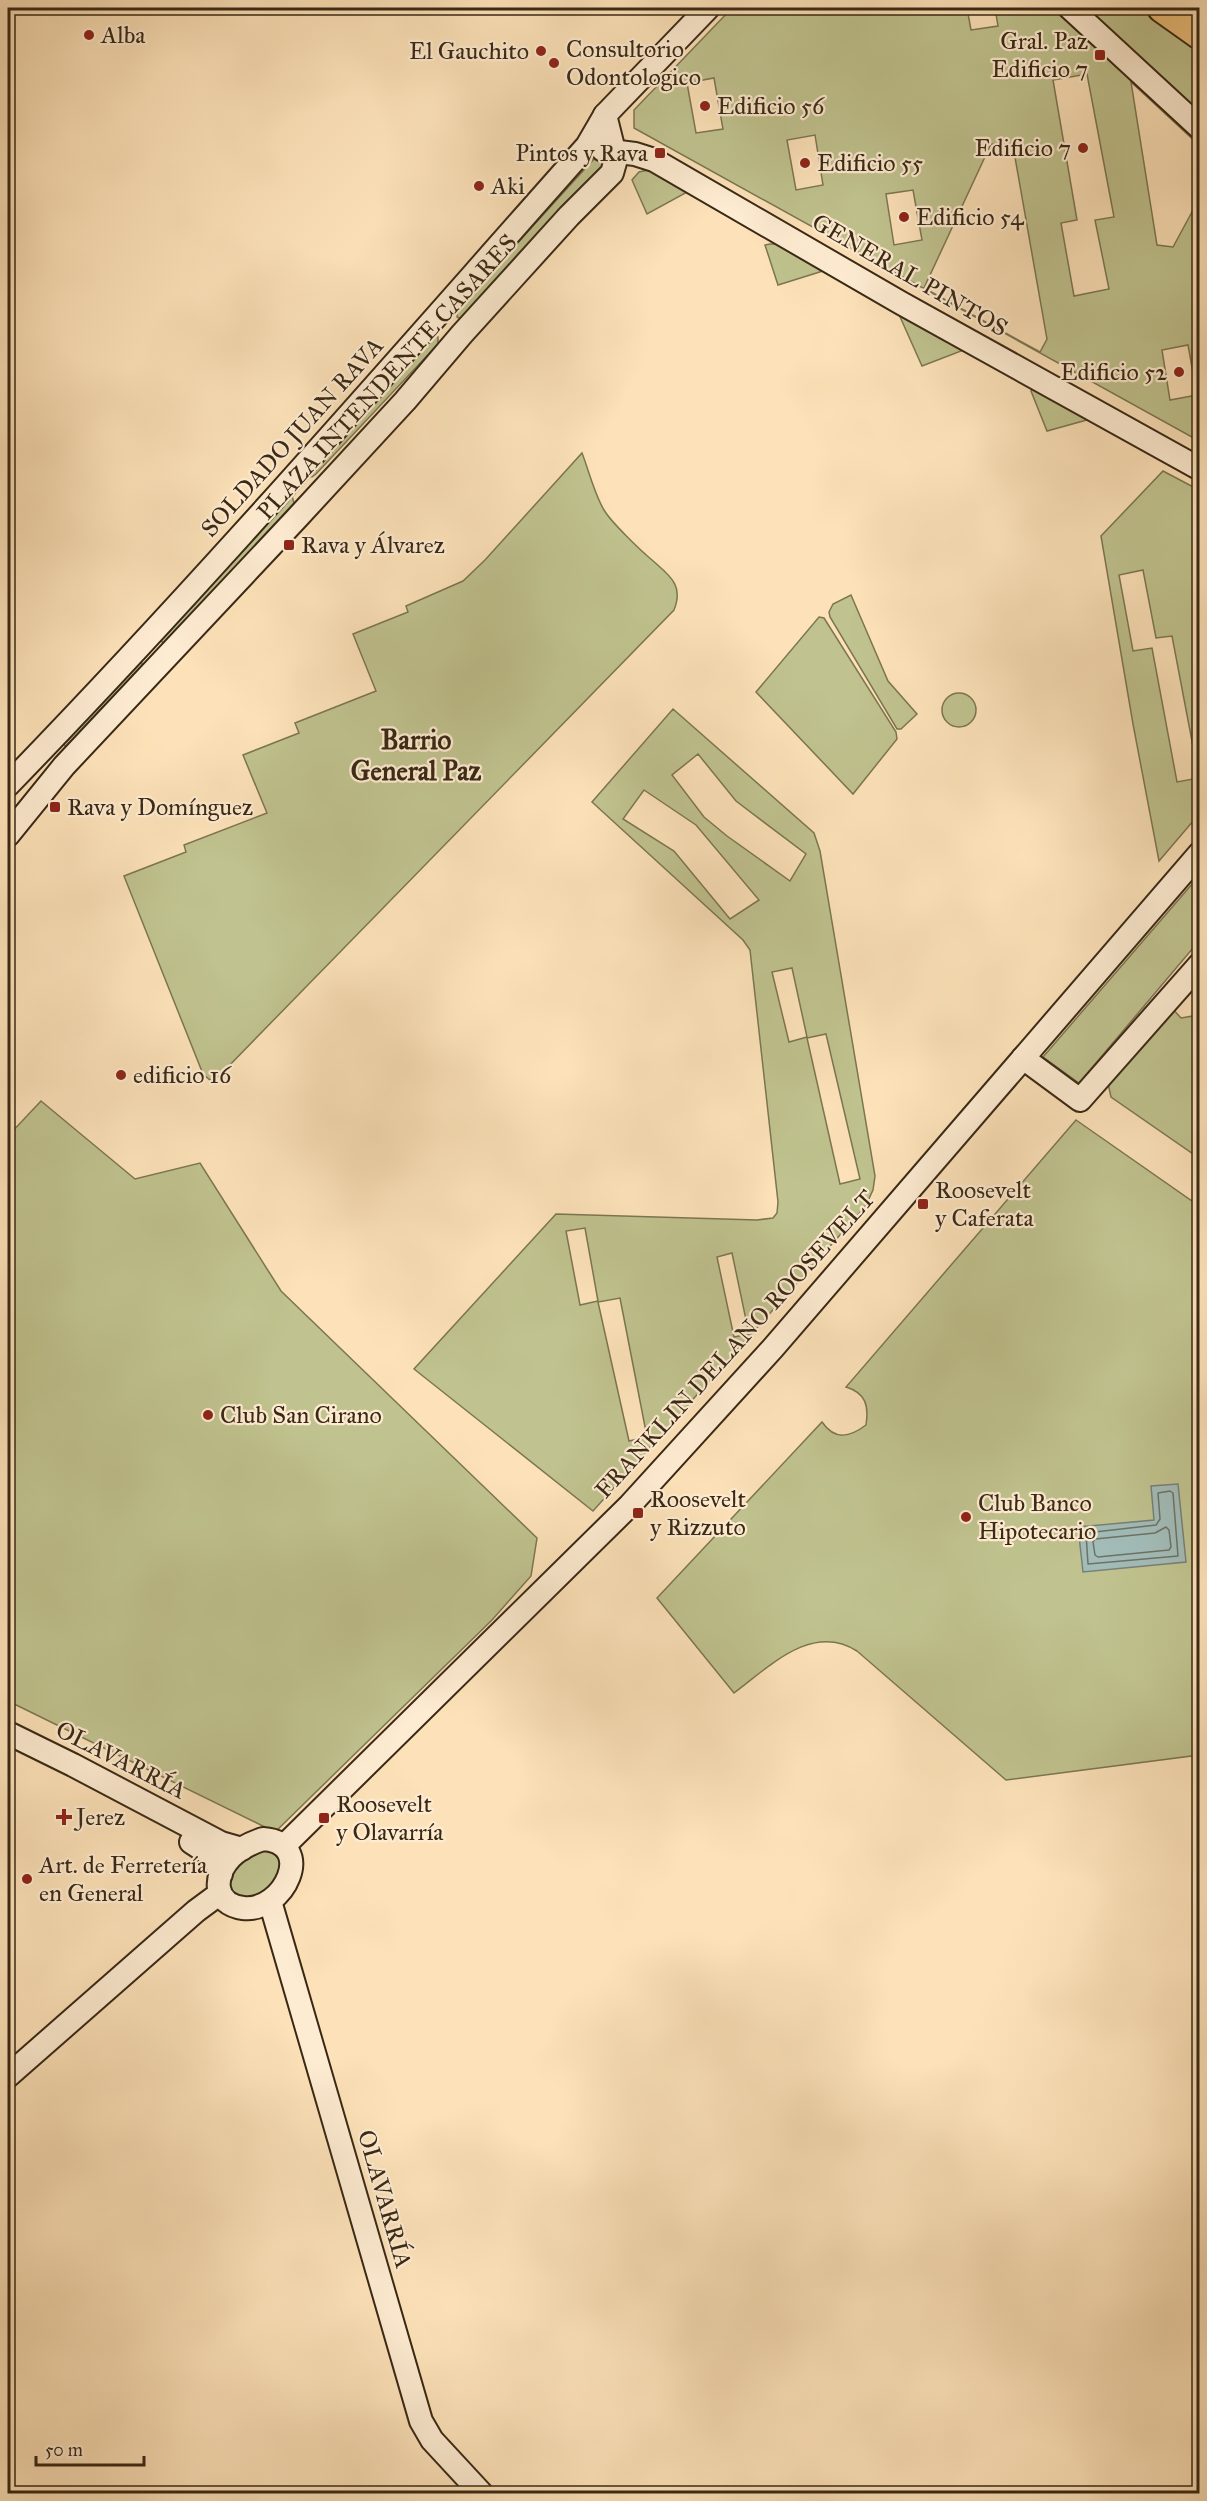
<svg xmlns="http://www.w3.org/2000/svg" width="1207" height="2501" font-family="'IM FELL Great Primer',serif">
  <rect width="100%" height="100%" fill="#fde2b9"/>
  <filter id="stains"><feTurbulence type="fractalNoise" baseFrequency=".00333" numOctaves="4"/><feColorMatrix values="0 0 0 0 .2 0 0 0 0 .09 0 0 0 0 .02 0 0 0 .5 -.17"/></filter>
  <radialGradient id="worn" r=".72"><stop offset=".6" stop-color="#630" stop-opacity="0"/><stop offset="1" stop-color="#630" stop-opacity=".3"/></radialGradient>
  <!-- green -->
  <g fill="#c0c38f" stroke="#7c7652" stroke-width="1.5" fill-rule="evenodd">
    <path d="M 732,8 L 967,8 L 971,30 L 998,26 L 995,8 L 1052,8 L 1199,142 L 1199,145 L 1131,82 L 1157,245 L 1173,247 L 1199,199 L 1199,441 L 634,128 L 634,110 ZM 1087,74 L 1114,217 L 1095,220 L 1109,289 L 1074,296 L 1061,223 L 1077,220 L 1053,80 ZM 714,78 L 723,129 L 696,133 L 687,83 ZM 815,135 L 823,185 L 796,190 L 787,140 ZM 991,144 L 1013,146 L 1047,339 L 1040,352 L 924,288 ZM 913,190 L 922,240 L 894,245 L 886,194 ZM 1188,345 L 1197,395 L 1170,400 L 1162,350 Z"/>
    <path d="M 1084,8 L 1148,8 L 1199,51 L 1199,113 Z"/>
    <path d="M 598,158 L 603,164 L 601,169 L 461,319 L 457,317 L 458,308 L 593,160 Z"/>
    <path d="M 648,170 L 659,173 L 689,191 L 647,214 L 632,180 L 639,172 Z"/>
    <path d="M 770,244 L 778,244 L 826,270 L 778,285 L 765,245 Z"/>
    <path d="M 897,310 L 969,348 L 922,366 Z"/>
    <path d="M 435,334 L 438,337 L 438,344 L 316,474 L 312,477 L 307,475 Z"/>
    <path d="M 1033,387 L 1094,418 L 1047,431 L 1031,391 Z"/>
    <path d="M 582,453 C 589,471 594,493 604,510 C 611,522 640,550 652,560 C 670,576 684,585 674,610 L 219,1076 L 210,1080 L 203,1074 L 124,876 L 186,852 L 184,845 L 267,813 L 243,755 L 299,733 L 295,723 L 376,691 L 353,634 L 408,612 L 406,606 L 463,581 L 485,560 Z"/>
    <path d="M 1163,471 L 1199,490 L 1200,813 L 1159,861 L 1133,724 L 1101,536 ZM 1143,570 L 1156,638 L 1172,636 L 1199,778 L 1177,782 L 1152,648 L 1133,651 L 1119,575 Z"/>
    <path d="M 288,494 L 292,496 L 294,503 L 170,642 L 164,643 L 157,639 Z"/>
    <path d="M 851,595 L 888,681 L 917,714 L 901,729 L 897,729 L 830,617 L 829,612 L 833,604 Z"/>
    <path d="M 819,617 L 824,618 L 896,732 L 897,739 L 853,794 L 756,692 Z"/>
    <path d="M 141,660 L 143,668 L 69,748 L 62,744 Z"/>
    <circle cx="959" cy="710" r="17"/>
    <path d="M 673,709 L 814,833 L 820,851 L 875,1176 L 873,1190 L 865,1207 L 593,1511 L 414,1369 L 556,1214 L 757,1220 L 773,1218 L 777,1213 L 778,1202 L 750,950 L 743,940 L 592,802 ZM 698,754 L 736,801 L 806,854 L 790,881 L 727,836 L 704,817 L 672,775 ZM 644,790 L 696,825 L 759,900 L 730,919 L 674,851 L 623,819 ZM 792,968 L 807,1037 L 789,1042 L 772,972 ZM 826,1034 L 860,1179 L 840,1184 L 807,1038 ZM 585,1228 L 598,1301 L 580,1305 L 566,1231 ZM 732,1253 L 749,1334 L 734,1337 L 717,1257 ZM 620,1298 L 647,1437 L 629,1441 L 598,1302 Z"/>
    <path d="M 1199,876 L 1199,941 L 1079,1083 L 1043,1057 Z"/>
    <path d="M 1171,1007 L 1181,1018 L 1199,1015 L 1199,1158 L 1111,1097 L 1107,1079 Z"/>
    <path d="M 41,1101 L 135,1179 L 200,1163 L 281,1291 L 537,1538 L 531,1576 L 492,1620 L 275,1832 L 8,1701 L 8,1136 Z"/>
    <path d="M 1076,1120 L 1199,1206 L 1199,1755 L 1006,1780 L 857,1651 C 812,1622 769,1667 734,1693 L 657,1598 L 822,1422 C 835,1441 850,1437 866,1425 C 869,1406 866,1393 846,1387 Z"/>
    <path d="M 273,1840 L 289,1877 L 243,1908 L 221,1874 Z"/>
  </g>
  <!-- water -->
  <path fill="#a2bcb8" stroke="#788177" stroke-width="1.5" d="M 1178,1484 L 1186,1562 L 1083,1572 L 1078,1527 L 1154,1520 L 1151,1486 Z"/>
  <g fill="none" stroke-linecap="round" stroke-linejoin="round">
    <!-- shore -->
    <g stroke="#6e7266" stroke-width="1.5">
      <path d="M 1170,1491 L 1173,1493 L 1178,1556 L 1088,1564 L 1086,1533 L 1156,1525 L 1160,1519 L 1158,1493 Z"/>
      <path d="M 1166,1527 L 1169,1530 L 1171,1547 L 1169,1550 L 1098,1557 L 1095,1555 L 1093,1542 L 1095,1539 L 1155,1533 Z"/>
    </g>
    <!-- secondary casing -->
    <g stroke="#392815" stroke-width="26">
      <g id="secondary">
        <path d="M 1070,8 L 1200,128"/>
        <path d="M 603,150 L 635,154 L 654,160 L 901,303 L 1200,469"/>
        <path d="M 8,785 C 208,579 396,361 587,146 L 605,115"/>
        <path d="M 8,835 L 64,766 L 297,518 L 405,401 L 462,334 L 569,216 L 612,173 L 616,159 L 605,115 L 708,8"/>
        <path d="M 1023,1058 L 1080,1100 L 1200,964"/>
        <path d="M 8,1733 L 73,1765 L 221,1843 L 242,1849"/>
        <path d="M 263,1839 C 317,1843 284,1913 243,1908 C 213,1904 213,1876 231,1857 C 240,1848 251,1843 263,1839 Z"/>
        <path d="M 191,1842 L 214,1857 L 221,1874"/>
        <path d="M 284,1846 L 630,1505 L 773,1348 L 1200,853"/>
        <path d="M 270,1901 L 421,2421 L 432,2440 L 482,2494"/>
        <path d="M 8,2076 L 196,1911 L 219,1894"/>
      </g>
    </g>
    <!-- highway casing -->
    <g stroke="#392815" stroke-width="32">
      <path id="highway" d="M 1162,8 L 1200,35"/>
    </g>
    <!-- secondary -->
    <use href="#secondary" stroke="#feecd2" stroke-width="22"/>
    <!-- highway -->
    <use href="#highway" stroke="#eec17c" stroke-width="28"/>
  </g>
  <!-- markers -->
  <g fill="#8f2418" stroke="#feecd2" stroke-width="2">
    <circle cx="89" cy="35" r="6"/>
    <circle cx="541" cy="51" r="6"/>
    <rect x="1094" y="49" width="12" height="12" rx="3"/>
    <circle cx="554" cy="63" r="6"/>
    <circle cx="705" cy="106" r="6"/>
    <circle cx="1083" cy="148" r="6"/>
    <rect x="654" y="147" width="12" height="12" rx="3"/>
    <circle cx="805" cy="163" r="6"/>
    <circle cx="479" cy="186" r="6"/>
    <circle cx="904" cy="217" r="6"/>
    <circle cx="1179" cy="372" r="6"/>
    <rect x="283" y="539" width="12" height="12" rx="3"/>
    <rect x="49" y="801" width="12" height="12" rx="3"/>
    <circle cx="121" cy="1075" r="6"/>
    <rect x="917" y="1198" width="12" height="12" rx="3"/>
    <circle cx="208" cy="1415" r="6"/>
    <rect x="632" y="1507" width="12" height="12" rx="3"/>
    <circle cx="966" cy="1517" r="6"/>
    <path d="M61 1808h6v6h6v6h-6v6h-6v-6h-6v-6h6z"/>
    <rect x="318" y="1812" width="12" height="12" rx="3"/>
    <circle cx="27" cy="1879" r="6"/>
  </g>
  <g text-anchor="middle" stroke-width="4.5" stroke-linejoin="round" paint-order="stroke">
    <!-- poi labels -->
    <g font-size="24" fill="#392815" stroke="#feecd2" text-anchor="start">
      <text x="101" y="43">Alba</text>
      <text x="1088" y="49" text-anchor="end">Gral. Paz<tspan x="1088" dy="28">Edificio 7</tspan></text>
      <text x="566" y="57">Consultorio<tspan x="566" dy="28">Odontologico</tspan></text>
      <text x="529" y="59" text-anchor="end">El Gauchito</text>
      <text x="717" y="114">Edificio 56</text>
      <text x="1071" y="156" text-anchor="end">Edificio 7</text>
      <text x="648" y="161" text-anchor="end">Pintos y Rava</text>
      <text x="817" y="171">Edificio 55</text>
      <text x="491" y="194">Aki</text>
      <text x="916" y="225">Edificio 54</text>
      <text x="1167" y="380" text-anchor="end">Edificio 52</text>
      <text x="301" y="553">Rava y Álvarez</text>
      <text x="67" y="815">Rava y Domínguez</text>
      <text x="133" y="1083">edificio 16</text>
      <text x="935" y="1198">Roosevelt<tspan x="935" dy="28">y Caferata</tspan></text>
      <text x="220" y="1423">Club San Cirano</text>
      <text x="650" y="1507">Roosevelt<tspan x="650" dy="28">y Rizzuto</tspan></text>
      <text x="978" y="1511">Club Banco<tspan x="978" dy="28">Hipotecario</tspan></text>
      <text x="336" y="1812">Roosevelt<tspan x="336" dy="28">y Olavarría</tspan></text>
      <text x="76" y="1825">Jerez</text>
      <text x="39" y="1873">Art. de Ferretería<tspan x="39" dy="28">en General</tspan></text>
    </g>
    <!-- street labels -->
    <g font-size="24" fill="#392815" stroke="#feecd2">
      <text transform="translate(910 275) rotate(30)" y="8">GENERAL PINTOS</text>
      <text transform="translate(387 377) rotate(-48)" y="8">PLAZA INTENDENTE CASARES</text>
      <text transform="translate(292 437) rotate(-48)" y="8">SOLDADO JUAN RAVA</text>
      <text transform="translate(735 1344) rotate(-48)" y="8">FRANKLIN DELANO ROOSEVELT</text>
      <text transform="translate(121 1760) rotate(27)" y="8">OLAVARRÍA</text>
      <text transform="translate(385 2199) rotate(74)" y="8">OLAVARRÍA</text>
    </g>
    <!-- quarter labels -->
    <g font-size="27" font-weight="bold" fill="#392815" stroke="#feecd2">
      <text x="416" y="749">Barrio<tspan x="416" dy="31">General Paz</tspan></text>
    </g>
  </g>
  <!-- margin -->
  <rect width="1207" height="2501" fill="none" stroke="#fde2b9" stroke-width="30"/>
  <rect x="9" y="9" width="1189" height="2483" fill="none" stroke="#392815" stroke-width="3"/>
  <rect x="15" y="15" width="1177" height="2471" fill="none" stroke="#392815" stroke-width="1.5"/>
  <!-- scale -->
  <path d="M36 2456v9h108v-9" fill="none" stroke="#392815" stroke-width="3"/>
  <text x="45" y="2456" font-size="18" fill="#392815" stroke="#feecd2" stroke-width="4.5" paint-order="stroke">50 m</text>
  <rect width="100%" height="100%" filter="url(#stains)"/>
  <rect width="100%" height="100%" fill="url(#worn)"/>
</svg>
